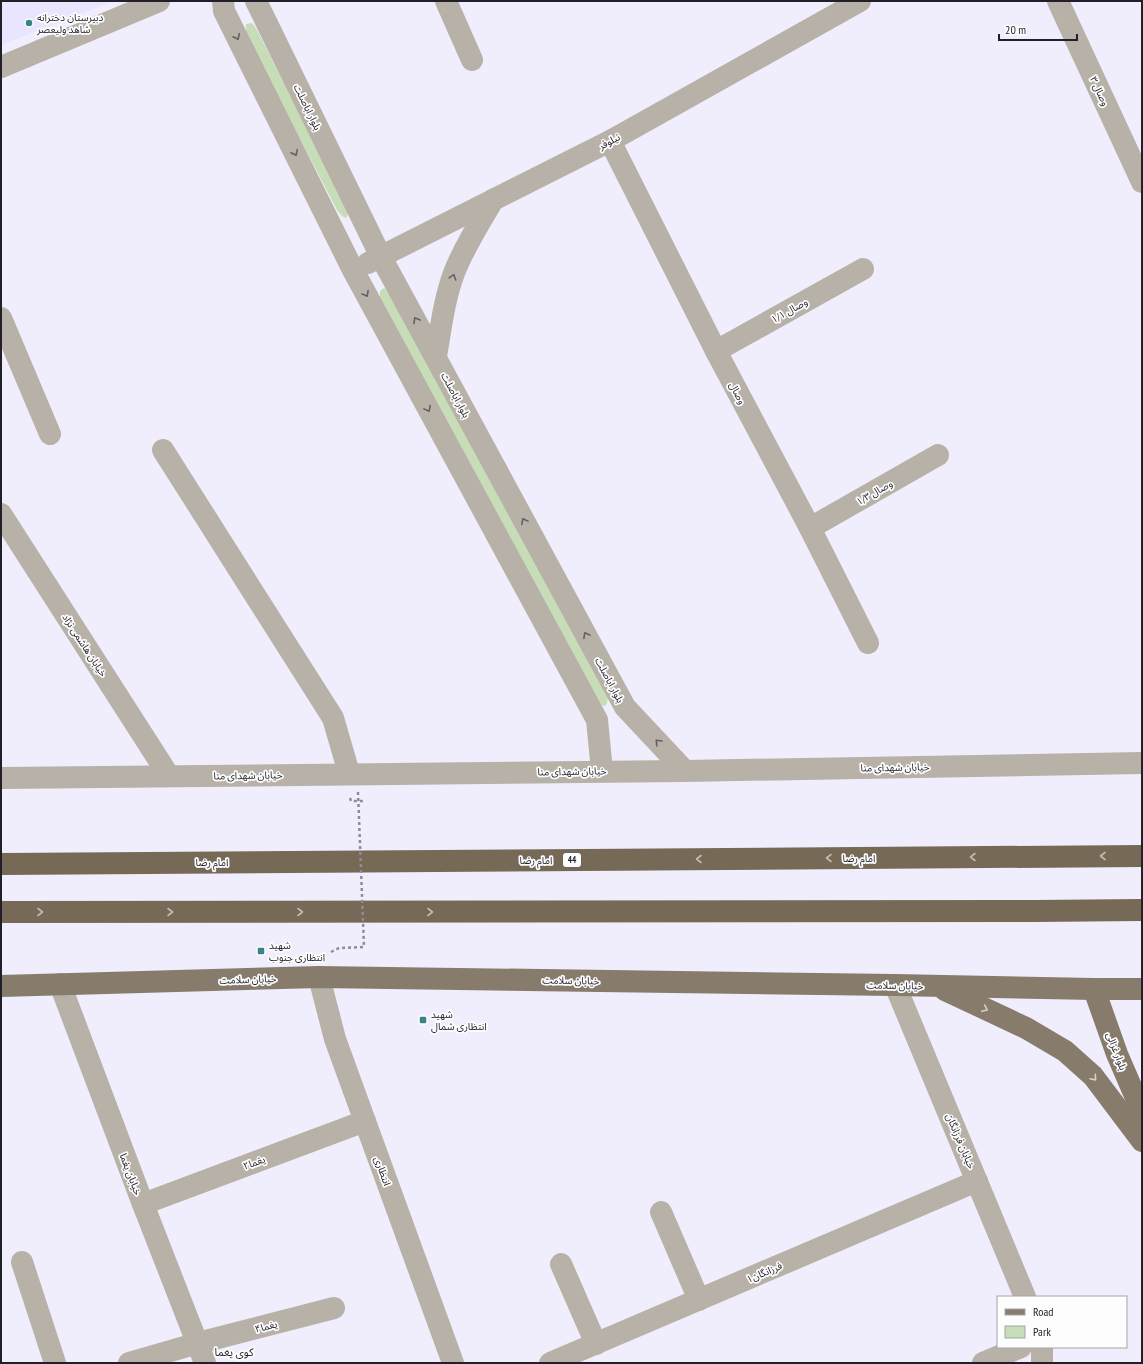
<svg xmlns="http://www.w3.org/2000/svg" width="1143" height="1364" font-family="'PT Sans Narrow','Noto Sans Arabic',sans-serif">
  <rect width="100%" height="100%" fill="#f0eefc"/>
  <!-- built -->
  <path fill="#e9e5fe" d="M 1,1 L 114,1 L 1,45 Z"/>
  <!-- green -->
  <g fill="#c6ddb8">
    <path d="M 252,23 L 256,28 L 347,207 L 348,214 L 346,218 L 342,216 L 337,210 L 246,35 L 246,24 Z"/>
    <path d="M 384,288 L 389,291 L 608,697 L 607,703 L 605,706 L 601,705 L 380,297 L 380,291 Z"/>
  </g>
  <g fill="none" stroke-linecap="round" stroke-linejoin="round">
    <!-- path -->
    <g stroke="#8e8c98" stroke-width="2.5" stroke-dasharray="3 3" stroke-linecap="butt">
      <path d="M 350,798 L 351,801 L 365,801"/>
      <path d="M 331,952 L 339,948 L 364,947"/>
    </g>
    <!-- minor -->
    <g stroke="#b7b1a8" stroke-width="22">
      <path d="M 223,1 L 224,11 L 353,270 L 597,720 L 602,771"/>
      <path d="M 256,1 L 381,257 L 625,707 L 685,771"/>
      <path d="M 446,1 L 472,60"/>
      <path d="M 1058,1 L 1142,182"/>
      <path d="M 1,67 L 159,1"/>
      <path d="M 610,141 L 716,351 L 810,528 L 868,643"/>
      <path d="M 368,263 L 610,141 L 860,1"/>
      <path d="M 1,318 L 50,434"/>
      <path d="M 716,351 L 863,269"/>
      <path d="M 436,356 C 441,328 444,300 454,273 C 464,247 479,224 493,200"/>
      <path d="M 163,450 L 333,718 L 349,773"/>
      <path d="M 1,514 L 169,776"/>
      <path d="M 810,528 L 938,455"/>
      <path d="M 1,778 L 685,771 L 1142,763"/>
      <path d="M 319,977 L 335,1039 L 453,1363"/>
      <path d="M 60,984 L 143,1204 L 205,1363"/>
      <path d="M 895,985 L 1025,1297"/>
      <path d="M 143,1204 L 365,1121"/>
      <path d="M 661,1212 L 699,1300"/>
      <path d="M 22,1262 L 55,1363"/>
      <path d="M 561,1264 L 596,1344"/>
      <path d="M 1042,1347 L 1042,1363"/>
      <path d="M 129,1363 L 198,1343 L 334,1308"/>
      <path d="M 550,1363 L 977,1181"/>
      <path d="M 983,1363 L 1021,1347"/>
    </g>
    <!-- major -->
    <g stroke="#877c6c" stroke-width="22">
      <path d="M 1,986 L 319,977 L 895,985 L 1094,989 L 1142,989"/>
      <path d="M 1094,989 L 1117,1054 L 1142,1112"/>
      <path d="M 945,990 L 1026,1028 L 1065,1051 L 1093,1076 L 1142,1141"/>
    </g>
    <!-- highway -->
    <g stroke="#766956" stroke-width="22">
      <path d="M 1,864 L 1142,856"/>
      <path d="M 1,912 L 1035,911 L 1142,910"/>
    </g>
    <!-- path-bridge -->
    <path stroke="#8e8c98" stroke-width="2.5" stroke-dasharray="3 3" stroke-linecap="butt" d="M 358,792 L 364,947"/>
  </g>
  <!-- one-way arrows -->
  <defs><path id="oneway-chevron" d="M-2-3.5L2.5 0L-2 3.5" fill="none" stroke-width="1.6" stroke-linecap="round" stroke-linejoin="round"/></defs>
  <g stroke="#646162">
    <use href="#oneway-chevron" transform="translate(237 37) rotate(64)"/>
    <use href="#oneway-chevron" transform="translate(295 153) rotate(64)"/>
    <use href="#oneway-chevron" transform="translate(453 277) rotate(-72)"/>
    <use href="#oneway-chevron" transform="translate(366 294) rotate(62)"/>
    <use href="#oneway-chevron" transform="translate(416 320) rotate(-119)"/>
    <use href="#oneway-chevron" transform="translate(428 409) rotate(62)"/>
    <use href="#oneway-chevron" transform="translate(524 521) rotate(-118)"/>
    <use href="#oneway-chevron" transform="translate(586 635) rotate(-118)"/>
    <use href="#oneway-chevron" transform="translate(658 742) rotate(-133)"/>
  </g>
  <g stroke="#c0bab2">
    <use href="#oneway-chevron" transform="translate(1103 856) rotate(180)"/>
    <use href="#oneway-chevron" transform="translate(973 857) rotate(180)"/>
    <use href="#oneway-chevron" transform="translate(829 858) rotate(180)"/>
    <use href="#oneway-chevron" transform="translate(699 859) rotate(180)"/>
    <use href="#oneway-chevron" transform="translate(40 912)"/>
    <use href="#oneway-chevron" transform="translate(170 912)"/>
    <use href="#oneway-chevron" transform="translate(300 912)"/>
    <use href="#oneway-chevron" transform="translate(430 912)"/>
  </g>
  <g stroke="#d4d0ca">
    <use href="#oneway-chevron" transform="translate(985 1009) rotate(25)"/>
    <use href="#oneway-chevron" transform="translate(1094 1078) rotate(49)"/>
  </g>
  <!-- markers -->
  <g fill="#3b8386" stroke="#fdfdfd" stroke-width="1.5">
    <circle cx="29" cy="23" r="4"/>
    <rect x="257" y="947" width="8" height="8" rx="2"/>
    <rect x="419" y="1016" width="8" height="8" rx="2"/>
  </g>
  <g text-anchor="middle" stroke-width="3.5" stroke-linejoin="round" paint-order="stroke">
    <!-- shield labels -->
    <rect fill="#fdfdfd" stroke="#636268" stroke-width="1" x="563" y="853" width="18" height="14" rx="3"/>
    <g font-size="9" font-weight="bold" fill="#211f28">
      <text x="572" y="863">44</text>
    </g>
    <!-- poi labels -->
    <g font-size="10" fill="#211f28" stroke="#fdfdfd" text-anchor="start">
      <text x="37" y="21">دبیرستان دخترانه<tspan x="37" dy="12">شاهد ولیعصر</tspan></text>
      <text x="269" y="949">شهید<tspan x="269" dy="12">انتظاری جنوب</tspan></text>
      <text x="431" y="1018">شهید<tspan x="431" dy="12">انتظاری شمال</tspan></text>
    </g>
    <!-- street labels -->
    <g font-size="10" fill="#211f28" stroke="#fdfdfd">
      <text transform="translate(1100 91) rotate(65)" y="4">وصال ۳</text>
      <text transform="translate(308 107) rotate(64)" y="4">بلوار اباصلت</text>
      <text transform="translate(609 141) rotate(-28)" y="4">نیلوفر</text>
      <text transform="translate(789 310) rotate(-29)" y="4">وصال ۱/۱</text>
      <text transform="translate(738 393) rotate(62)" y="4">وصال</text>
      <text transform="translate(456 395) rotate(62)" y="4">بلوار اباصلت</text>
      <text transform="translate(874 492) rotate(-30)" y="4">وصال ۱/۳</text>
      <text transform="translate(85 645) rotate(57)" y="4">خیابان هاشمی نژاد</text>
      <text transform="translate(610 680) rotate(62)" y="4">بلوار اباصلت</text>
      <text transform="translate(895 767) rotate(-1)" y="4">خیابان شهدای منا</text>
      <text transform="translate(572 771) rotate(-1)" y="4">خیابان شهدای منا</text>
      <text transform="translate(248 775) rotate(-1)" y="4">خیابان شهدای منا</text>
      <text x="859" y="862">امام رضا</text>
      <text x="536" y="864">امام رضا</text>
      <text x="212" y="866">امام رضا</text>
      <text transform="translate(248 979) rotate(-2)" y="4">خیابان سلامت</text>
      <text transform="translate(571 980) rotate(1)" y="4">خیابان سلامت</text>
      <text transform="translate(895 985) rotate(1)" y="4">خیابان سلامت</text>
      <text transform="translate(1117 1051) rotate(69)" y="4">بلوار غزالی</text>
      <text transform="translate(961 1141) rotate(67)" y="4">خیابان فرزانگان</text>
      <text transform="translate(254 1162) rotate(-20)" y="4">یغما۲</text>
      <text transform="translate(383 1171) rotate(70)" y="4">انتظاری</text>
      <text transform="translate(131 1174) rotate(69)" y="4">خیابان یغما</text>
      <text transform="translate(764 1272) rotate(-23)" y="4">فرزانگان۱</text>
      <text transform="translate(266 1326) rotate(-15)" y="4">یغما۴</text>
    </g>
    <!-- neighbourhood labels -->
    <g font-size="11" fill="#211f28" stroke="#fdfdfd">
      <text x="234" y="1356">کوی یغما</text>
    </g>
  </g>
  <!-- border -->
  <rect width="1143" height="1364" fill="none" stroke="#211f28" stroke-width="4"/>
  <!-- legend -->
  <rect x="997" y="1296" width="130" height="52" fill="#fdfdfd" stroke="#a5a4a8"/>
  <rect x="1005" y="1309" width="20" height="6" fill="#877c6c" stroke="#a5a4a8"/>
  <text x="1033" y="1316" font-size="12" fill="#211f28">Road</text>
  <rect x="1005" y="1326" width="20" height="12" fill="#c6ddb8" stroke="#a5a4a8"/>
  <text x="1033" y="1336" font-size="12" fill="#211f28">Park</text>
  <!-- scale -->
  <path d="M999 34v6h78v-6" fill="none" stroke="#211f28" stroke-width="2"/>
  <text x="1005" y="34" font-size="12" fill="#211f28" stroke="#fdfdfd" stroke-width="3" paint-order="stroke">20 m</text>
</svg>
